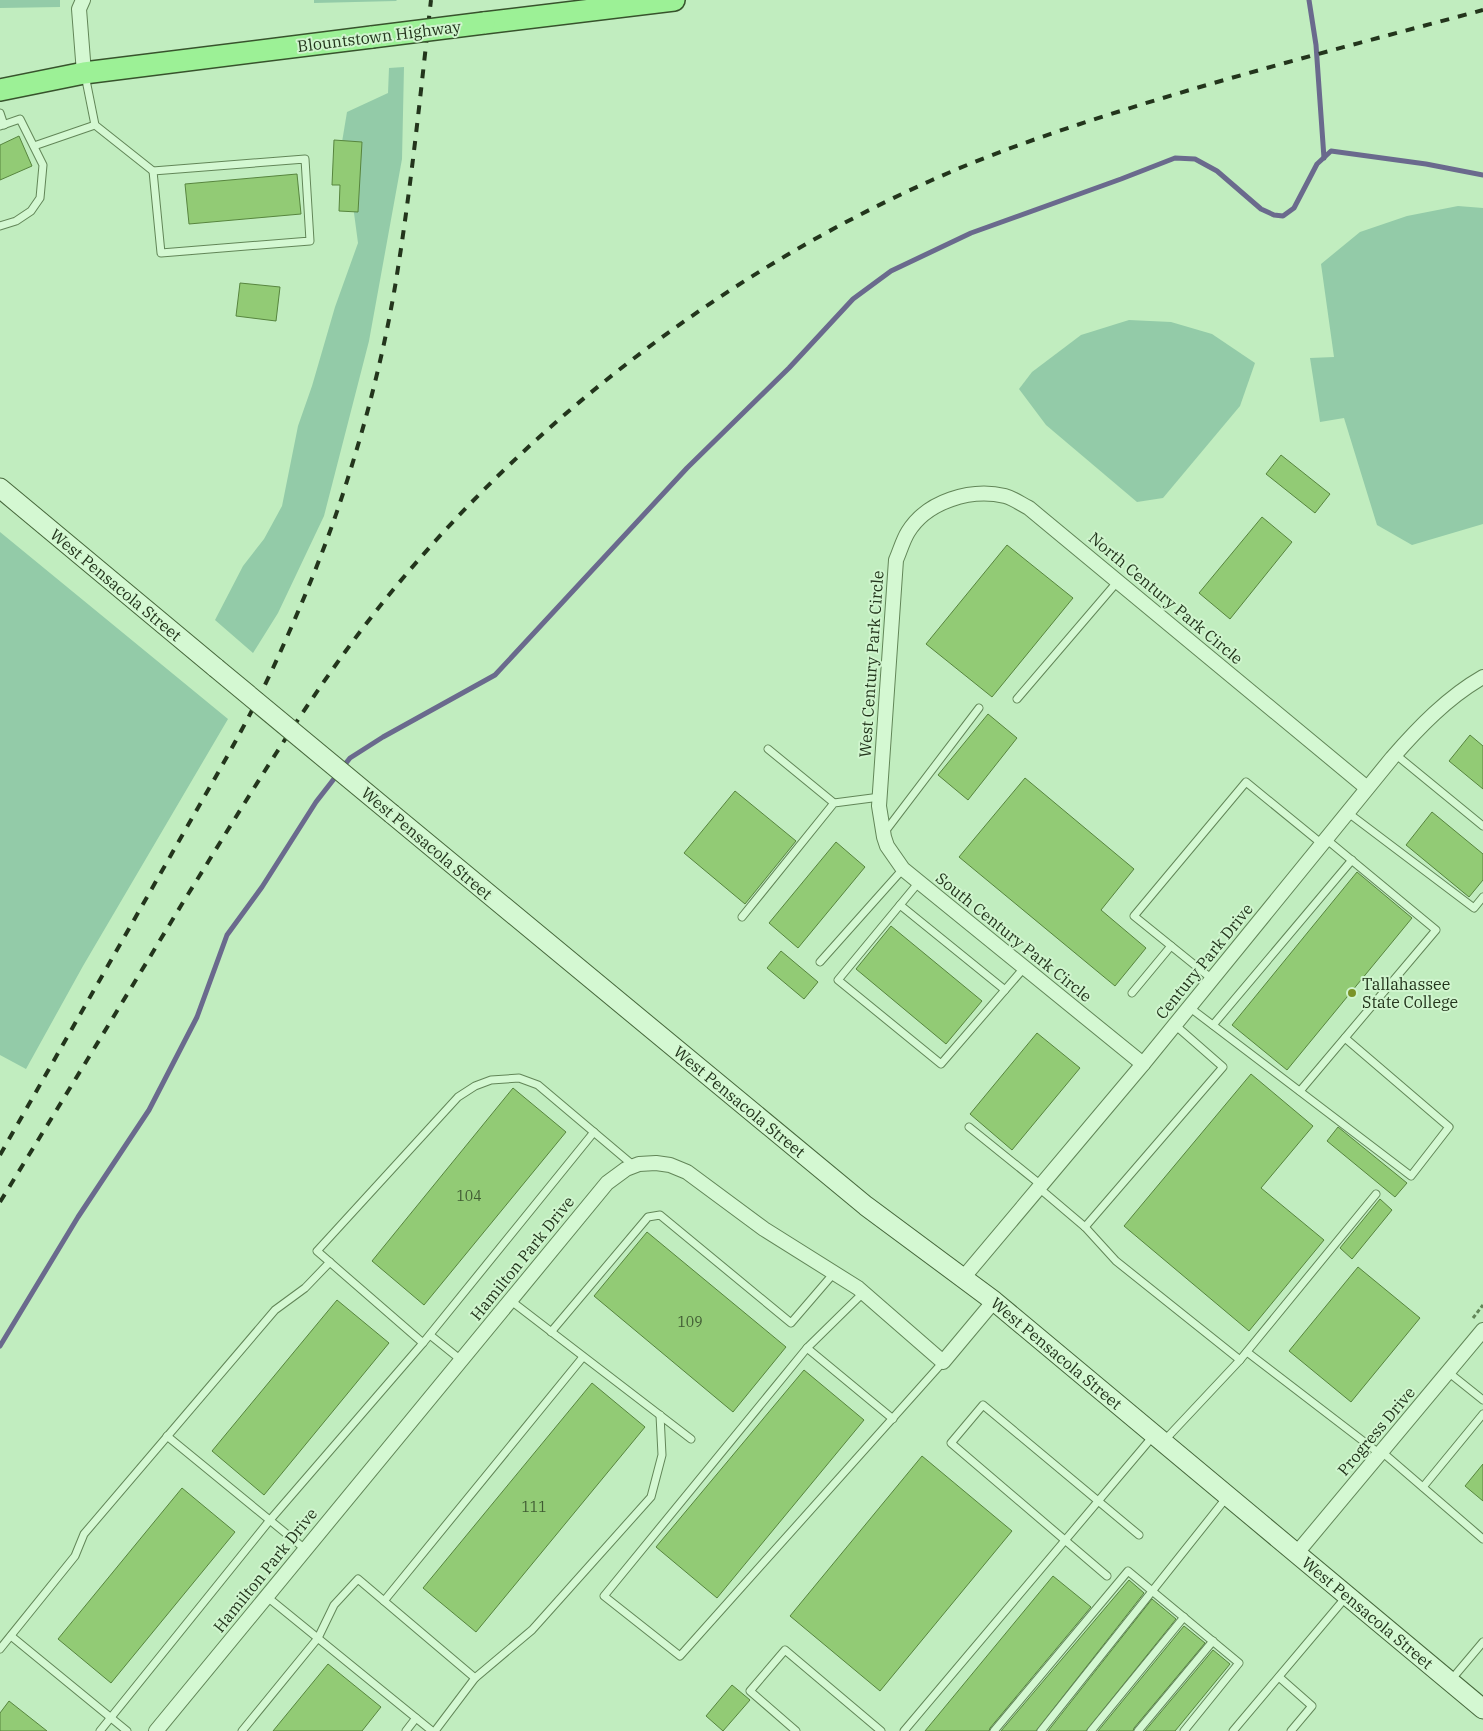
<svg xmlns="http://www.w3.org/2000/svg" width="1483" height="1731" font-family="'IBM Plex Serif',serif">
  <rect width="100%" height="100%" fill="#c1edbf"/>
  <!-- green -->
  <g fill="#93cba8">
    <path d="M 0,0 L 60,0 L 60,7 L 0,8 Z"/>
    <path d="M 314,0 L 397,0 L 396,1 L 314,3 Z"/>
    <path d="M 404,67 L 402,159 L 369,341 L 324,516 L 278,613 L 253,653 L 215,620 L 243,566 L 264,539 L 282,506 L 298,426 L 312,386 L 335,307 L 358,243 L 350,183 L 341,148 L 347,112 L 388,93 L 389,68 Z"/>
    <path d="M 1458,206 L 1483,208 L 1483,524 L 1412,545 L 1377,525 L 1344,418 L 1320,422 L 1310,358 L 1334,357 L 1321,264 L 1360,232 L 1407,216 Z"/>
    <path d="M 1129,320 L 1171,322 L 1212,334 L 1255,363 L 1240,406 L 1163,498 L 1137,502 L 1046,425 L 1019,389 L 1032,372 L 1081,335 Z"/>
    <path d="M 0,532 L 228,719 L 83,966 L 26,1069 L 0,1055 Z"/>
  </g>
  <g fill="none" stroke-linecap="round" stroke-linejoin="round">
    <!-- stream -->
    <g stroke="#6a6a8d" stroke-width="5">
      <path d="M 1309,0 L 1316,45 L 1324,158"/>
      <path d="M 342,768 L 350,758 L 383,737 L 495,675 L 687,468 L 789,368 L 853,299 L 891,271 L 971,233 L 1121,179 L 1175,158 L 1195,159 L 1217,171 L 1261,209 L 1274,215 L 1283,216 L 1294,208 L 1317,164 L 1331,151 L 1426,164 L 1483,175"/>
      <path d="M 0,1346 L 78,1217 L 149,1110 L 197,1017 L 227,935 L 262,887 L 316,802 L 337,775"/>
    </g>
  </g>
  <!-- building -->
  <g fill="#92cb75" stroke="#57853e">
    <path d="M 19,136 L 32,166 L 0,180 L 0,145 Z"/>
    <path d="M 334,140 L 362,142 L 358,212 L 339,211 L 340,185 L 332,185 Z"/>
    <path d="M 297,174 L 301,214 L 189,224 L 185,184 Z"/>
    <path d="M 240,283 L 280,287 L 276,321 L 236,316 Z"/>
    <path d="M 1281,455 L 1330,494 L 1315,513 L 1266,474 Z"/>
    <path d="M 1262,517 L 1292,542 L 1230,619 L 1199,593 Z"/>
    <path d="M 1007,545 L 1073,598 L 992,697 L 926,644 Z"/>
    <path d="M 988,714 L 1017,738 L 968,800 L 938,775 Z"/>
    <path d="M 1470,735 L 1483,746 L 1483,789 L 1449,761 Z"/>
    <path d="M 1025,778 L 1134,869 L 1101,910 L 1146,948 L 1115,986 L 959,857 Z"/>
    <path d="M 735,791 L 796,841 L 745,904 L 684,853 Z"/>
    <path d="M 1432,812 L 1483,854 L 1483,880 L 1469,897 L 1406,845 Z"/>
    <path d="M 836,842 L 865,867 L 798,948 L 769,923 Z"/>
    <path d="M 1357,872 L 1412,918 L 1287,1070 L 1232,1025 Z"/>
    <path d="M 891,926 L 982,1001 L 946,1044 L 856,969 Z"/>
    <path d="M 781,951 L 818,982 L 804,999 L 767,968 Z"/>
    <path d="M 1037,1033 L 1080,1068 L 1012,1150 L 970,1114 Z"/>
    <path d="M 1251,1074 L 1313,1126 L 1261,1188 L 1324,1240 L 1249,1331 L 1124,1226 Z"/>
    <path d="M 513,1088 L 566,1132 L 424,1305 L 372,1261 Z"/>
    <path d="M 1338,1127 L 1407,1183 L 1395,1197 L 1327,1141 Z"/>
    <path d="M 1380,1199 L 1392,1210 L 1352,1259 L 1340,1248 Z"/>
    <path d="M 647,1232 L 786,1347 L 733,1412 L 594,1296 Z"/>
    <path d="M 1358,1267 L 1420,1318 L 1351,1402 L 1289,1351 Z"/>
    <path d="M 337,1300 L 389,1343 L 264,1495 L 212,1451 Z"/>
    <path d="M 804,1370 L 864,1420 L 717,1598 L 656,1547 Z"/>
    <path d="M 592,1383 L 645,1427 L 476,1632 L 423,1588 Z"/>
    <path d="M 922,1456 L 1012,1531 L 880,1691 L 790,1616 Z"/>
    <path d="M 1483,1464 L 1483,1501 L 1465,1486 Z"/>
    <path d="M 182,1488 L 235,1532 L 111,1683 L 58,1639 Z"/>
    <path d="M 1053,1576 L 1091,1607 L 990,1728 L 989,1731 L 925,1731 Z"/>
    <path d="M 1129,1580 L 1144,1593 L 1036,1731 L 1001,1731 Z"/>
    <path d="M 1152,1599 L 1176,1619 L 1086,1731 L 1048,1731 Z"/>
    <path d="M 1184,1626 L 1205,1643 L 1134,1728 L 1133,1731 L 1098,1731 Z"/>
    <path d="M 1213,1650 L 1230,1664 L 1175,1731 L 1145,1731 Z"/>
    <path d="M 328,1664 L 381,1707 L 362,1731 L 273,1731 Z"/>
    <path d="M 732,1685 L 750,1700 L 723,1731 L 706,1716 Z"/>
    <path d="M 9,1701 L 47,1731 L 0,1731 L 0,1713 Z"/>
  </g>
  <g fill="none" stroke-linecap="round" stroke-linejoin="round">
    <!-- lane casing -->
    <g stroke="#628658" stroke-width="9">
      <g id="lane">
        <path d="M 85,75 L 95,125 L 153,171"/>
        <path d="M 0,113 L 4,125"/>
        <path d="M 0,126 L 20,119 L 43,165 L 40,198 L 31,211 L 16,221 L 0,226"/>
        <path d="M 34,146 L 95,125"/>
        <path d="M 305,159 L 310,241 L 161,253 L 153,171 Z"/>
        <path d="M 1017,699 L 1118,581"/>
        <path d="M 768,749 L 834,803"/>
        <path d="M 1395,754 L 1483,826"/>
        <path d="M 1347,812 L 1474,908 L 1483,897"/>
        <path d="M 884,833 L 979,708"/>
        <path d="M 919,882 L 838,980 L 941,1064 L 1024,968"/>
        <path d="M 900,905 L 1005,990"/>
        <path d="M 742,917 L 834,803 L 880,797"/>
        <path d="M 820,962 L 903,869"/>
        <path d="M 1212,979 L 1134,916 L 1246,782 L 1322,844"/>
        <path d="M 1132,993 L 1171,946"/>
        <path d="M 1189,1007 L 1411,1176 L 1449,1127 L 1345,1038"/>
        <path d="M 1213,1025 L 1352,860"/>
        <path d="M 1300,1091 L 1436,930 L 1326,839"/>
        <path d="M 969,1127 L 1041,1185"/>
        <path d="M 1039,1188 L 1085,1227 L 1116,1261 L 1240,1360"/>
        <path d="M 1085,1227 L 1223,1067 L 1175,1025"/>
        <path d="M 863,1293 L 807,1348 L 604,1596 L 680,1656 L 943,1362"/>
        <path d="M 510,1300 L 691,1439"/>
        <path d="M 551,1332 L 648,1217 L 660,1215 L 791,1323 L 834,1273"/>
        <path d="M 430,1335 L 461,1360"/>
        <path d="M 423,1343 L 317,1251 L 458,1097 L 475,1086 L 491,1080 L 519,1078 L 538,1085 L 634,1166"/>
        <path d="M 807,1348 L 893,1419"/>
        <path d="M 1247,1352 L 1380,1454"/>
        <path d="M 1448,1372 L 1483,1400"/>
        <path d="M 167,1436 L 305,1549"/>
        <path d="M 1163,1442 L 1240,1360 L 1376,1194"/>
        <path d="M 1382,1452 L 1483,1539"/>
        <path d="M 1423,1487 L 1483,1414"/>
        <path d="M 1107,1576 L 951,1443 L 983,1405 L 1139,1535"/>
        <path d="M 266,1596 L 432,1731"/>
        <path d="M 384,1601 L 583,1357"/>
        <path d="M 11,1636 L 127,1731"/>
        <path d="M 0,1649 L 75,1556 L 84,1534 L 275,1310 L 305,1288 L 330,1262"/>
        <path d="M 1279,1677 L 1312,1706 L 1291,1731"/>
        <path d="M 1451,1680 L 1483,1642"/>
        <path d="M 100,1731 L 270,1520 L 423,1343 L 594,1132"/>
        <path d="M 242,1731 L 318,1638 L 334,1605 L 358,1579 L 475,1678"/>
        <path d="M 406,1731 L 416,1718"/>
        <path d="M 435,1731 L 475,1678 L 532,1630 L 651,1497 L 662,1455 L 660,1415"/>
        <path d="M 796,1731 L 750,1691 L 785,1650 L 881,1731"/>
        <path d="M 904,1731 L 1154,1435"/>
        <path d="M 994,1731 L 1128,1571 L 1239,1663 L 1184,1731"/>
        <path d="M 1041,1731 L 1227,1497"/>
        <path d="M 1091,1731 L 1184,1617"/>
        <path d="M 1138,1731 L 1213,1641"/>
        <path d="M 1233,1731 L 1346,1597"/>
      </g>
    </g>
    <!-- street casing -->
    <g stroke="#628658" stroke-width="16">
      <g id="street">
        <path d="M 83,0 L 79,9 L 84,73"/>
        <path d="M 1143,1064 L 903,869 L 887,846 L 884,837 L 879,806 L 896,560 C 900,551 903,540 908,532 C 927,501 971,488 1005,496 C 1013,498 1021,504 1029,508 L 1367,788"/>
        <path d="M 963,1278 L 1143,1064 L 1392,758 C 1419,727 1448,697 1483,677"/>
        <path d="M 1296,1554 L 1483,1330"/>
        <path d="M 156,1731 L 607,1183 L 626,1169 L 639,1164 L 656,1163 L 670,1165 L 687,1172 L 764,1229 L 858,1288 L 943,1362 L 994,1301"/>
      </g>
    </g>
    <!-- secondary casing -->
    <g stroke="#46673b" stroke-width="21">
      <g id="secondary">
        <path id="s1" d="M 0,488 L 216,668"/>
        <path id="s2" d="M 392,814 L 866,1206 L 994,1301 L 1483,1709"/>
      </g>
    </g>
    <!-- primary casing -->
    <g stroke="#37532c" stroke-width="24">
      <g id="primary">
        <path d="M 484,23 L 674,0"/>
        <path d="M 0,90 L 84,73 L 372,37"/>
      </g>
    </g>
    <!-- path -->
    <path stroke="#628658" stroke-width="3" stroke-dasharray="4 2.5" stroke-linecap="butt" d="M 1473,1318 L 1483,1305"/>
    <!-- lane -->
    <use href="#lane" stroke="#d4f8d2" stroke-width="7"/>
    <!-- street -->
    <use href="#street" stroke="#d4f8d2" stroke-width="14"/>
    <!-- secondary -->
    <use href="#secondary" stroke="#d4f8d2" stroke-width="19"/>
    <!-- primary -->
    <use href="#primary" stroke="#9cf196" stroke-width="21"/>
    <!-- rail -->
    <g stroke="#23351c" stroke-width="4" stroke-dasharray="9 9" stroke-linecap="butt">
      <path d="M 0,1155 C 57,1055 114,955 171,855 C 206,793 243,732 273,668 C 301,607 327,545 347,481 C 369,412 387,340 398,268 C 412,179 421,89 431,0"/>
      <path d="M 0,1202 C 61,1103 122,1003 182,904 C 235,819 286,733 345,652 C 492,450 703,283 930,181 C 994,152 1060,130 1127,109 C 1245,72 1364,42 1483,10"/>
    </g>
    <!-- secondary-bridge casing -->
    <g stroke="#46673b" stroke-width="21" stroke-linecap="butt">
      <path id="secondary-bridge" d="M 216,668 L 392,814"/>
    </g>
    <!-- primary-bridge casing -->
    <g stroke="#37532c" stroke-width="24" stroke-linecap="butt">
      <path id="primary-bridge" d="M 372,37 L 484,23"/>
    </g>
    <!-- secondary-bridge -->
    <use href="#secondary-bridge" stroke="#d4f8d2" stroke-width="19"/>
    <!-- primary-bridge -->
    <use href="#primary-bridge" stroke="#9cf196" stroke-width="21"/>
  </g>
  <!-- markers -->
  <circle fill="#7a9428" stroke="#d0f5ce" stroke-width="2" cx="1352" cy="993" r="5"/>
  <g text-anchor="middle" stroke-width="4" stroke-linejoin="round" paint-order="stroke">
    <!-- number labels -->
    <g font-size="14" fill="#3f5a32">
      <text x="469" y="1201">104</text>
      <text x="690" y="1327">109</text>
      <text x="534" y="1512">111</text>
    </g>
    <!-- street labels -->
    <g font-size="16" fill="#23351c" stroke="#d0f5ce">
      <text transform="translate(379 36) rotate(-7)" y="6">Blountstown Highway</text>
      <text dy="6" stroke="none"><textPath href="#s1" startOffset="151">West Pensacola Street</textPath></text>
      <text transform="translate(1166 598) rotate(40)" y="6">North Century Park Circle</text>
      <text transform="translate(871 664) rotate(-86)" y="6">West Century Park Circle</text>
      <text transform="translate(427 843) rotate(40)" y="6">West Pensacola Street</text>
      <text transform="translate(1014 937) rotate(39)" y="6">South Century Park Circle</text>
      <text transform="translate(1204 961) rotate(-51)" y="6">Century Park Drive</text>
      <text dy="6" stroke="none"><textPath href="#s2" startOffset="451">West Pensacola Street</textPath></text>
      <text transform="translate(522 1258) rotate(-51)" y="6">Hamilton Park Drive</text>
      <text dy="6" stroke="none"><textPath href="#s2" startOffset="856">West Pensacola Street</textPath></text>
      <text transform="translate(1376 1431) rotate(-50)" y="6">Progress Drive</text>
      <text transform="translate(265 1570) rotate(-51)" y="6">Hamilton Park Drive</text>
      <text dy="6" stroke="none"><textPath href="#s2" startOffset="1261">West Pensacola Street</textPath></text>
    </g>
    <!-- poi labels -->
    <g font-size="16" fill="#23351c" stroke="#d0f5ce" text-anchor="start">
      <text x="1362" y="990">Tallahassee<tspan x="1362" dy="18">State College</tspan></text>
    </g>
  </g>
</svg>
